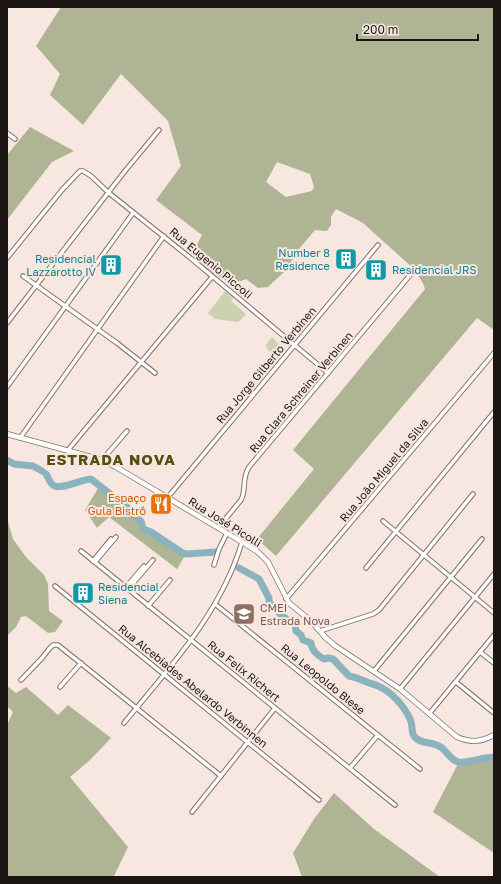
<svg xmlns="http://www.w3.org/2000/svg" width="501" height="884" font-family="'Golos Text',sans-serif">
  <rect width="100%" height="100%" fill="#f8e7e0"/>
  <!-- green -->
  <g fill="#ccd1b2">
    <path d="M 225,291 L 233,298 L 231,301 L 246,314 L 240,321 L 237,322 L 215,319 L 208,313 Z"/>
    <path d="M 272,337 L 284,350 L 284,352 L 278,359 L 267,349 L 266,345 Z"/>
  </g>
  <!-- forest -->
  <g fill="#afb594" fill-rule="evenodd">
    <path d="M 61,7 L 494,7 L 494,330 L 477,318 L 276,556 L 257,539 L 314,469 L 293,450 L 425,289 C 423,281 418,276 414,269 L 363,223 L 336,209 L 331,217 L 331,225 L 327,231 L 315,230 L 299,249 L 285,271 L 268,287 L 258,288 L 246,279 C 225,289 206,267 192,254 L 202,235 L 156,200 L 181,166 L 168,121 L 121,74 L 83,125 L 50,95 L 60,74 L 36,46 ZM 277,162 L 310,174 L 314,187 L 312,191 L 286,197 L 266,182 Z"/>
    <path d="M 30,127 L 74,151 L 52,162 L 7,220 L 7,155 Z"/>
    <path d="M 100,485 L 127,507 L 131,514 L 141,521 L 143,529 C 158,536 170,549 186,554 L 177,569 L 109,517 L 97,528 L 85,510 Z"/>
    <path d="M 7,518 L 13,539 L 26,557 L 44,575 L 48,584 L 49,611 L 63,621 L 55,632 L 48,633 L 26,616 L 21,617 L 16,627 L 7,636 Z"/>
    <path d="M 7,686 L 16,693 L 26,687 L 58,715 L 68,705 L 111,738 L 90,760 L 70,777 L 128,847 L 114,876 L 116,877 L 7,877 L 7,725 L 13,712 L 7,706 Z"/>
    <path d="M 484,757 L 494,757 L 494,853 L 433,812 L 459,762 L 467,762 Z"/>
    <path d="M 334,793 L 374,829 L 440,877 L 302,877 L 293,853 L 314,819 Z"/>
  </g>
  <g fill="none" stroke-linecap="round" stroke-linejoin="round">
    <!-- river -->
    <g stroke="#8bb3be" stroke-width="7">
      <path d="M 7,460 L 14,464 L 33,466 L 42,471"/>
      <path d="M 46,474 C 48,477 50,483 53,485 C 60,491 82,479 91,479 L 127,507 L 131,514 L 141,521 L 143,529 L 151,532 L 181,552 L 186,554 L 216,552"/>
      <path d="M 239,568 L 259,579 L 269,598 L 269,602 L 281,615 L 288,620 L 293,622 L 295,625 L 296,631 L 301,635 L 303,640 L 311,643 C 312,651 317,655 324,659 L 328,658 L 333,659 L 349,676 C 356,677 361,680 367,682 C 370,684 375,684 378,686 C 392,692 404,706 410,719 C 413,724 411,732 414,736 C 420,745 434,741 442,748 C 447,752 451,760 458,762 C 467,764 483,757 494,757"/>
    </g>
    <!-- minor casing -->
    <g stroke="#81726c" stroke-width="5.5">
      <g id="minor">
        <path d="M 7,133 L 15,139"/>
        <path d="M 7,258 L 62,190 L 80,171 L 83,171 L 91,176 L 109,193 L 188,256 L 328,373"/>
        <path d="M 23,276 L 117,343 L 155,373"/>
        <path d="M 7,323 L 125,171 L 159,130"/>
        <path d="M 7,387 L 133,213"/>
        <path d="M 20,438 L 164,236"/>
        <path d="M 68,450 L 212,277"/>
        <path d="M 102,460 L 127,431"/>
        <path d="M 168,497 L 378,245"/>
        <path d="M 383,521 L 494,613"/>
        <path d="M 218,528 L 241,500 C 247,489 241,480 249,467 L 411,274"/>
        <path d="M 81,551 L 395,805"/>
        <path d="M 93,561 L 111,539"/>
        <path d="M 95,562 L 116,537"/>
        <path d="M 214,565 L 219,549 L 227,533"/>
        <path d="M 366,568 L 494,412"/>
        <path d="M 55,586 L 319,800"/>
        <path d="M 126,587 L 144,566"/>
        <path d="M 128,589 L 153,560"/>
        <path d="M 286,599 L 494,353"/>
        <path d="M 215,604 L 420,769"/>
        <path d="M 148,606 L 170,580"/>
        <path d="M 320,631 L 373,614 L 379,610 L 473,494"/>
        <path d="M 480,652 L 494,663"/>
        <path d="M 374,671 L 482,539"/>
        <path d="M 21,680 L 42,658 L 49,649 L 53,645 L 58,645 L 221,776"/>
        <path d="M 456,682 L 494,713"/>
        <path d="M 60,687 L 81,663"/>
        <path d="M 400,689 L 494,574"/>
        <path d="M 429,714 L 494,635"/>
        <path d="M 124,723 C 170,667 221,613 242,542"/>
        <path d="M 350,768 L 378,735"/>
        <path d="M 192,812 L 275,708"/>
      </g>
    </g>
    <!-- tertiary casing -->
    <g stroke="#81726c" stroke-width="6">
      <path id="tertiary" d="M 7,434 L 102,460 L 116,467 L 247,545 L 258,552 L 268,562 L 289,603 L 311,621 L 325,637 L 334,645 L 400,689 L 457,737 C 471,743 481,742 494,735"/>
    </g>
    <!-- minor -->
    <use href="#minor" stroke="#fff" stroke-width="3.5"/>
    <!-- tertiary -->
    <use href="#tertiary" stroke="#fff" stroke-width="4.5"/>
  </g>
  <!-- icons -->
  <defs>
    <g id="building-square" transform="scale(1.15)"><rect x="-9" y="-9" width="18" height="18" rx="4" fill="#0f9aa8" stroke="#f8e7e0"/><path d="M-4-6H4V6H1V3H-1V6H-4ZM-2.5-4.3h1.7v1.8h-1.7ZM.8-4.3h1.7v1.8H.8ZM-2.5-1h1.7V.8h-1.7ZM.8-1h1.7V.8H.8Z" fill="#fff"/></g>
    <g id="restaurant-square" transform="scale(1.15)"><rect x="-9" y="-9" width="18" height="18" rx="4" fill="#e8710a" stroke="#f8e7e0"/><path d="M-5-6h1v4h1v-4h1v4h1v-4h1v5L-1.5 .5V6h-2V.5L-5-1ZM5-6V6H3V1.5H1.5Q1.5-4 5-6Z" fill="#fff"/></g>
    <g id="school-square" transform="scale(1.15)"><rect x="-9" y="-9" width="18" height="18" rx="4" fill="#8d6e63" stroke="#f8e7e0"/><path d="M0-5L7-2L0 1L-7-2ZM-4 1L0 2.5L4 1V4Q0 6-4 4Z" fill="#fff"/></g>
  </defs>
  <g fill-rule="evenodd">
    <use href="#building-square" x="346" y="259"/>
    <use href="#building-square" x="111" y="265"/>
    <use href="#building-square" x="376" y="270"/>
    <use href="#restaurant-square" x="161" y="504"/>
    <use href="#building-square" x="83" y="593"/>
    <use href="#school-square" x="244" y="614"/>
  </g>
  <g text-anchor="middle" stroke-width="4" stroke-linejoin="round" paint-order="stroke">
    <!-- culture labels -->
    <g font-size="11" fill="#0d838f" stroke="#f8e7e0" text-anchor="end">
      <text x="330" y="257">Number 8<tspan x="330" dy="13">Residence</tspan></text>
      <text x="96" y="263">Residencial<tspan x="96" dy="13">Lazzarotto IV</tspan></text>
      <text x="392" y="274" text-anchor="start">Residencial JRS</text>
      <text x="98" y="591" text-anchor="start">Residencial<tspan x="98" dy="13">Siena</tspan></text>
    </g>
    <!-- street labels -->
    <g font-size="11" fill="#1b1513" stroke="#f8e7e0">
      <text transform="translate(211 263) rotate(40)" y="4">Rua Eugenio Piccoli</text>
      <text transform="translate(266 365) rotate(-50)" y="4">Rua Jorge Gilberto Verbinen</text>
      <text transform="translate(301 392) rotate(-50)" y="4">Rua Clara Schreiner Verbinen</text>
      <text transform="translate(384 470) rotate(-50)" y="4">Rua João Miguel da Silva</text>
      <text transform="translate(225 522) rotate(32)" y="4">Rua José Picolli</text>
      <text transform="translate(244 671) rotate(39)" y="4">Rua Felix Richert</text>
      <text transform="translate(323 679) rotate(39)" y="4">Rua Leopoldo Blese</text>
      <text transform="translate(193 686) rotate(39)" y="4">Rua Alcebiades Abelardo Verbinnen</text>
    </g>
    <!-- food labels -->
    <g font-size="11" fill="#c56008" stroke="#f8e7e0" text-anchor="end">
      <text x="146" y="502">Espaço<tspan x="146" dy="13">Gula Bistrô</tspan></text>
    </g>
    <!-- education labels -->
    <g font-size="11" fill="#785e54" stroke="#f8e7e0" text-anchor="start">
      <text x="260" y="612">CMEI<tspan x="260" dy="13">Estrada Nova</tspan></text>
    </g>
    <!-- district labels -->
    <g font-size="15" font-weight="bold" letter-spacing="1" fill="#554e0f" stroke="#f8e7e0">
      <text x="111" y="465">ESTRADA NOVA</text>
    </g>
  </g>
  <!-- border -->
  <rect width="501" height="884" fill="none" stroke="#1b1513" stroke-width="16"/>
  <!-- scale -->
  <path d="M357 34v6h121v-6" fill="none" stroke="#1b1513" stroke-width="2"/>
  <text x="363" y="34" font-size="12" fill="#1b1513" stroke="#f8e7e0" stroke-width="3" paint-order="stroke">200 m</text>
</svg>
